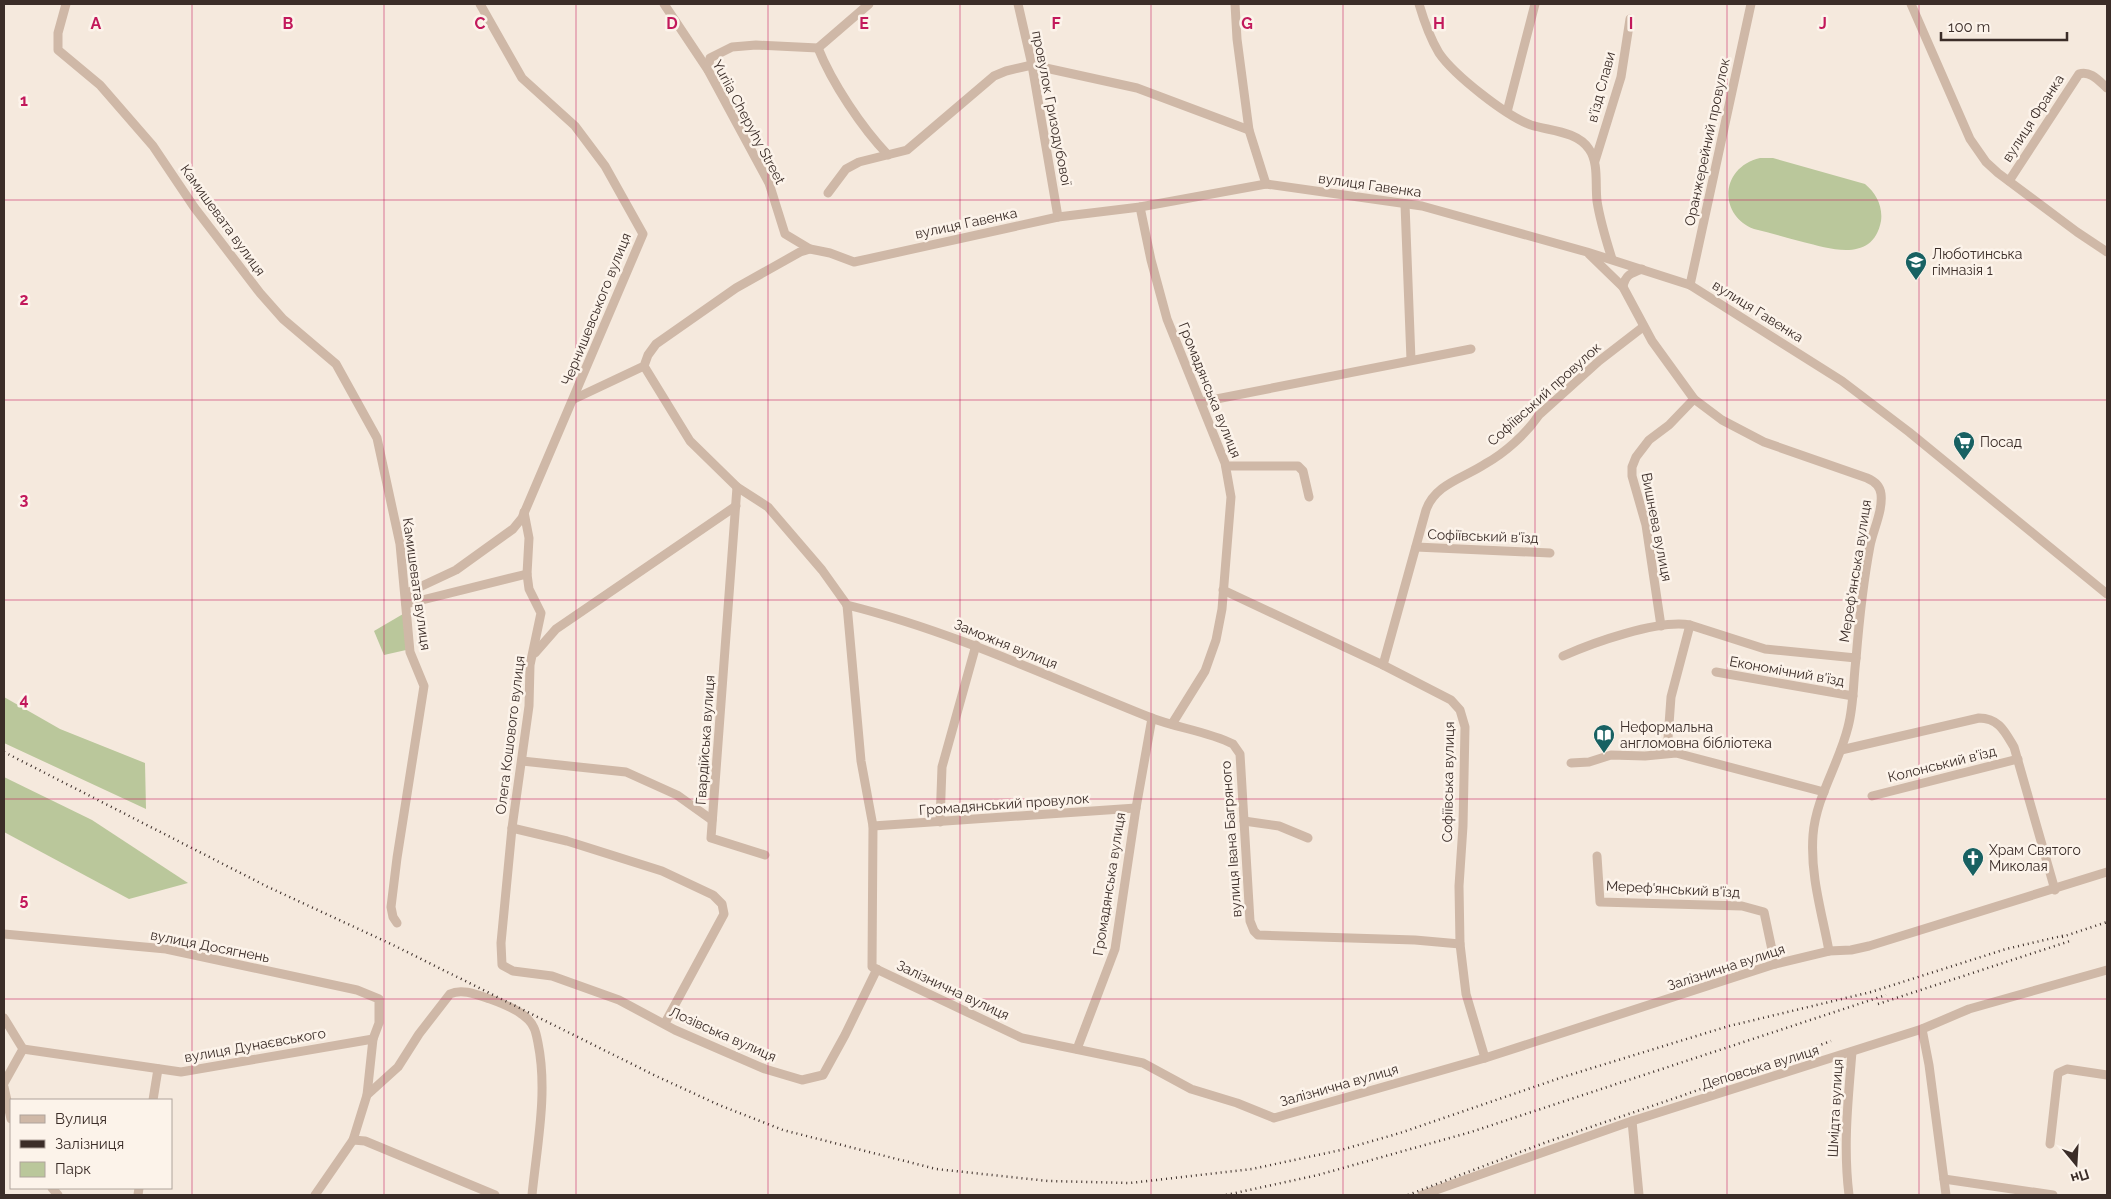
<svg xmlns="http://www.w3.org/2000/svg" width="2111" height="1199" font-family="Raleway,sans-serif">
  <rect width="100%" height="100%" fill="#f5e9dd"/>
  <!-- green -->
  <g fill="#bac79b">
    <path d="M 1760,158 L 1773,158 L 1865,184 C 1876,193 1883,206 1881,221 C 1873,263 1831,249 1803,242 C 1787,238 1771,233 1754,229 C 1717,214 1721,167 1760,158 Z"/>
    <path d="M 403,614 L 406,650 L 384,655 L 374,631 Z"/>
    <path d="M 4,697 L 60,729 L 145,763 L 146,809 L 4,743 Z"/>
    <path d="M 4,777 L 92,820 L 188,883 L 129,899 L 4,832 Z"/>
  </g>
  <g fill="none" stroke-linecap="round" stroke-linejoin="round">
    <!-- street -->
    <g stroke="#cfb8a7" stroke-width="9">
      <path d="M 66,4 L 58,33 L 58,50 L 100,85 L 153,146 L 194,207 L 260,293 L 283,319 L 336,364 L 377,438 L 400,544 L 410,652 L 424,686 L 397,858 L 391,907 L 393,917 L 397,923"/>
      <path d="M 480,4 L 522,78 L 575,126 L 605,166 L 643,234 L 522,518 L 513,529 L 456,570 L 409,592 L 406,604 L 527,574"/>
      <path d="M 664,4 L 708,70 L 769,183 L 785,234 L 810,249"/>
      <path d="M 1018,4 L 1032,65 L 1058,217"/>
      <path d="M 1235,4 L 1237,39 L 1249,130 L 1266,184"/>
      <path d="M 1419,4 C 1424,21 1430,38 1439,53 C 1454,75 1506,116 1531,125 C 1550,131 1577,131 1589,149 C 1599,163 1595,184 1597,201 C 1600,221 1606,240 1612,259"/>
      <path d="M 1911,4 L 1970,139 L 1986,162 L 1998,173 L 2077,232 L 2107,252"/>
      <path d="M 818,48 C 832,83 862,128 888,155"/>
      <path d="M 708,70 L 710,58 L 732,47 L 756,45 L 818,48 L 869,4"/>
      <path d="M 1507,112 L 1535,4"/>
      <path d="M 1595,161 L 1621,77 L 1630,19"/>
      <path d="M 2009,181 L 2079,74 C 2090,70 2099,81 2107,88"/>
      <path d="M 828,193 L 846,169 L 859,162 L 907,150 L 994,76 L 1006,71 L 1032,65 L 1137,88 L 1249,130"/>
      <path d="M 1405,204 L 1411,360"/>
      <path d="M 1140,207 L 1151,260 L 1167,319 L 1225,463 L 1231,497 L 1222,609 L 1216,640 L 1205,671 L 1172,724"/>
      <path d="M 1589,254 L 1623,287 L 1652,341 L 1694,399 L 1722,420 L 1764,442 L 1867,478 C 1874,481 1880,485 1881,494 C 1883,511 1873,530 1870,546 C 1863,583 1859,622 1856,659 C 1853,682 1854,705 1848,727 C 1839,764 1816,797 1813,835 C 1810,875 1822,913 1829,951"/>
      <path d="M 1690,285 L 1751,4"/>
      <path d="M 1623,287 C 1625,275 1631,273 1642,269"/>
      <path d="M 644,366 L 690,441 L 737,487 L 768,507 L 822,570 L 847,605"/>
      <path d="M 574,399 L 644,366 L 648,355 L 656,344 L 736,288 L 800,252 L 810,249 L 830,253 L 854,262 L 1058,217 L 1140,207 L 1266,184 L 1422,206 L 1587,252 L 1690,285 L 1842,381 L 1909,432 L 2107,594"/>
      <path d="M 1201,402 L 1471,349"/>
      <path d="M 1226,466 L 1298,466 L 1303,471 L 1309,497"/>
      <path d="M 737,487 L 711,838 L 765,855"/>
      <path d="M 524,512 L 529,538 L 527,574 L 529,589 L 541,613 L 530,665 L 529,706 L 512,828 L 501,943 L 502,965 L 513,971 L 552,976 L 619,1000 L 675,1030 L 765,1069 L 802,1080 L 823,1075 L 845,1035 L 877,969"/>
      <path d="M 1416,547 L 1550,553"/>
      <path d="M 1223,590 L 1383,665 L 1451,700 L 1460,710 L 1465,727 L 1463,826 L 1459,886 L 1460,944 L 1466,994 L 1485,1058"/>
      <path d="M 847,605 L 861,761 L 873,826 L 872,967 L 1022,1038 L 1143,1063 L 1191,1089 L 1237,1103 L 1274,1118 L 1485,1058 L 1775,964 L 1829,951 L 1851,950 L 1869,946 L 2107,872"/>
      <path d="M 847,605 C 952,631 1049,677 1149,717 C 1176,728 1207,731 1233,744 L 1240,754 L 1250,921 L 1254,931 L 1258,935 L 1415,940 L 1460,944"/>
      <path d="M 1661,626 L 1646,525 L 1632,476 L 1632,467 L 1636,457 L 1649,440 L 1669,425 L 1694,399"/>
      <path d="M 535,653 L 556,629 L 736,506"/>
      <path d="M 1563,656 C 1592,643 1659,619 1690,625 L 1765,649 L 1856,658"/>
      <path d="M 1383,665 L 1426,510 C 1435,484 1464,478 1485,464 C 1505,453 1526,434 1539,415 L 1599,361 L 1643,327"/>
      <path d="M 1716,672 L 1853,696"/>
      <path d="M 1841,750 L 1979,718 C 1999,718 2005,732 2014,747 L 2055,890"/>
      <path d="M 1667,752 L 1671,697 L 1690,625"/>
      <path d="M 522,761 L 626,772 L 677,795 L 712,820"/>
      <path d="M 1571,763 L 1589,762 L 1611,755 L 1645,756 L 1676,753 L 1824,792"/>
      <path d="M 1872,796 L 2018,759"/>
      <path d="M 1244,821 L 1279,826 L 1308,838"/>
      <path d="M 940,822 L 942,767 L 976,645"/>
      <path d="M 873,826 L 1136,808"/>
      <path d="M 512,828 L 567,841 L 662,871 L 713,895 L 722,904 L 724,914 L 665,1023"/>
      <path d="M 1597,856 L 1600,902 L 1742,906 L 1764,912 L 1775,964"/>
      <path d="M 4,934 L 166,949 L 357,990 L 379,999 L 379,1023 L 373,1039 L 367,1095 L 353,1140 L 315,1195"/>
      <path d="M 4,1018 L 23,1049 L 4,1083"/>
      <path d="M 1922,1029 L 1929,1065 L 1946,1195"/>
      <path d="M 23,1049 L 181,1072 L 373,1039"/>
      <path d="M 1077,1049 L 1115,949 L 1136,808 L 1152,718"/>
      <path d="M 4,1087 L 11,1119"/>
      <path d="M 367,1095 L 398,1067 L 419,1034 L 450,994 C 462,988 478,995 490,999 C 504,1004 528,1013 534,1028 C 536,1032 537,1038 538,1043 C 548,1092 537,1145 532,1195"/>
      <path d="M 153,1100 L 158,1069"/>
      <path d="M 1632,1121 L 1639,1195"/>
      <path d="M 353,1140 L 365,1141 L 495,1195"/>
      <path d="M 2050,1144 L 2058,1073 L 2067,1069 L 2107,1075"/>
      <path d="M 1944,1179 L 2053,1195"/>
      <path d="M 52,1188 L 58,1195"/>
      <path d="M 138,1195 L 139,1188"/>
      <path d="M 1422,1195 L 1632,1121 L 1922,1029 L 1969,1009 L 2107,970"/>
      <path d="M 1849,1195 C 1843,1147 1848,1100 1852,1052"/>
    </g>
    <!-- rail -->
    <g stroke="#3b2d28" stroke-width="2.5" stroke-dasharray="1 4" stroke-linecap="butt">
      <path d="M 4,752 L 268,887 L 391,944 L 656,1076 L 719,1105 L 783,1130 L 936,1169 L 1048,1181 L 1130,1183 L 1252,1169 L 1341,1150 L 1400,1133 L 1563,1077 L 1680,1041 L 1729,1026 L 1871,992 L 2006,949 L 2066,935"/>
      <path d="M 2062,937 L 2107,922"/>
      <path d="M 1878,1004 L 2070,941"/>
      <path d="M 1226,1195 L 1318,1175 L 1471,1132 L 1886,995"/>
      <path d="M 1408,1195 L 1544,1143 L 1687,1094 L 1831,1041"/>
    </g>
  </g>
  <!-- grid -->
  <path fill="none" stroke="#c2185b" stroke-width="1" stroke-opacity="0.55" d="M 192,4 L 192,1195M 384,4 L 384,1195M 576,4 L 576,1195M 768,4 L 768,1195M 960,4 L 960,1195M 1151,4 L 1151,1195M 1343,4 L 1343,1195M 1535,4 L 1535,1195M 1727,4 L 1727,1195M 1919,4 L 1919,1195M 4,200 L 2107,200M 4,400 L 2107,400M 4,600 L 2107,600M 4,799 L 2107,799M 4,999 L 2107,999"/>
  <!-- icons -->
  <defs>
    <g id="school-pin" transform="scale(1.125)"><path d="M0 17L-7.5 6A9.5 9.5 0 1 1 7.5 6Z" fill="#186162" stroke="#fcf3ea"/><path d="M0-5L7-2L0 1L-7-2ZM-4 1L0 2.5L4 1V4Q0 6-4 4Z" fill="#fff"/></g>
    <g id="supermarket-pin" transform="scale(1.125)"><path d="M0 17L-7.5 6A9.5 9.5 0 1 1 7.5 6Z" fill="#186162" stroke="#fcf3ea"/><path d="M-6-5.5h2.5l.6 2H6L4.5 2H-2.5L-4.4-4H-6ZM-1.5 3.2a1.3 1.3 0 1 0 .1 0ZM3 3.2a1.3 1.3 0 1 0 .1 0Z" fill="#fff"/></g>
    <g id="library-pin" transform="scale(1.125)"><path d="M0 17L-7.5 6A9.5 9.5 0 1 1 7.5 6Z" fill="#186162" stroke="#fcf3ea"/><path d="M-6-4Q-3-5.5-.7-3.5V5Q-3 3-6 4ZM6-4Q3-5.5 .7-3.5V5Q3 3 6 4Z" fill="#fff"/></g>
    <g id="church-pin" transform="scale(1.125)"><path d="M0 17L-7.5 6A9.5 9.5 0 1 1 7.5 6Z" fill="#186162" stroke="#fcf3ea"/><path d="M-1.2-6h2.4v3.5h3.3v2.4h-3.3V6h-2.4V-.1h-3.3v-2.4h3.3Z" fill="#fff"/></g>
  </defs>
  <g fill-rule="evenodd">
    <use href="#school-pin" x="1916" y="262"/>
    <use href="#supermarket-pin" x="1964" y="442"/>
    <use href="#library-pin" x="1604" y="735"/>
    <use href="#church-pin" x="1973" y="858"/>
  </g>
  <g text-anchor="middle" stroke-width="5" stroke-linejoin="round" paint-order="stroke">
    <!-- street labels -->
    <g font-size="14" fill="#3b2d28" stroke="#fcf3ea">
      <text transform="translate(1601 87) rotate(-75)" y="5">в'їзд Слави</text>
      <text transform="translate(1052 108) rotate(79)" y="5">провулок Гризодубової</text>
      <text transform="translate(2033 118) rotate(-57)" y="5">вулиця Франка</text>
      <text transform="translate(749 122) rotate(62)" y="5">Yuriia Chepyhy Street</text>
      <text transform="translate(1707 142) rotate(-78)" y="5">Оранжерейний провулок</text>
      <text transform="translate(1370 185) rotate(8)" y="5">вулиця Гавенка</text>
      <text transform="translate(223 220) rotate(54)" y="5">Камишевата вулиця</text>
      <text transform="translate(966 223) rotate(-12)" y="5">вулиця Гавенка</text>
      <text transform="translate(596 309) rotate(-68)" y="5">Чернишевського вулиця</text>
      <text transform="translate(1758 311) rotate(32)" y="5">вулиця Гавенка</text>
      <text transform="translate(1210 390) rotate(68)" y="5">Громадянська вулиця</text>
      <text transform="translate(1544 394) rotate(-42)" y="5">Софіївський провулок</text>
      <text transform="translate(1657 527) rotate(79)" y="5">Вишнева вулиця</text>
      <text transform="translate(1483 536) rotate(2)" y="5">Софіївський в'їзд</text>
      <text transform="translate(1855 571) rotate(-81)" y="5">Мереф'янська вулиця</text>
      <text transform="translate(417 584) rotate(82)" y="5">Камишевата вулиця</text>
      <text transform="translate(1006 644) rotate(22)" y="5">Заможня вулиця</text>
      <text transform="translate(1787 671) rotate(10)" y="5">Економічний в'їзд</text>
      <text transform="translate(510 735) rotate(-83)" y="5">Олега Кошового вулиця</text>
      <text transform="translate(705 740) rotate(-86)" y="5">Гвардійська вулиця</text>
      <text transform="translate(1942 764) rotate(-14)" y="5">Колонський в'їзд</text>
      <text transform="translate(1448 782) rotate(-89)" y="5">Софіївська вулиця</text>
      <text transform="translate(1004 804) rotate(-4)" y="5">Громадянський провулок</text>
      <text transform="translate(1231 839) rotate(-94)" y="5">вулиця Івана Багряного</text>
      <text transform="translate(1109 884) rotate(-81)" y="5">Громадянська вулиця</text>
      <text transform="translate(1673 889) rotate(3)" y="5">Мереф'янський в'їзд</text>
      <text transform="translate(210 946) rotate(11)" y="5">вулиця Досягнень</text>
      <text transform="translate(1726 967) rotate(-18)" y="5">Залізнична вулиця</text>
      <text transform="translate(953 990) rotate(25)" y="5">Залізнична вулиця</text>
      <text transform="translate(723 1034) rotate(24)" y="5">Лозівська вулиця</text>
      <text transform="translate(255 1045) rotate(-10)" y="5">вулиця Дунаєвського</text>
      <text transform="translate(1760 1067) rotate(-17)" y="5">Деповська вулиця</text>
      <text transform="translate(1339 1085) rotate(-16)" y="5">Залізнична вулиця</text>
      <text transform="translate(1835 1108) rotate(-87)" y="5">Шмідта вулиця</text>
    </g>
    <!-- poi labels -->
    <g font-size="14" fill="#3b2d28" stroke="#fcf3ea" text-anchor="start">
      <text x="1932" y="259">Люботинська<tspan x="1932" dy="16">гiмназiя 1</tspan></text>
      <text x="1980" y="447">Посад</text>
      <text x="1620" y="732">Неформальна<tspan x="1620" dy="16">англомовна бібліотека</tspan></text>
      <text x="1989" y="855">Храм Святого<tspan x="1989" dy="16">Миколая</tspan></text>
    </g>
  </g>
  <g font-size="16" text-anchor="middle" font-weight="bold" fill="#c2185b" stroke="#fcf3ea" stroke-width="5" stroke-linejoin="round" paint-order="stroke">
    <text x="96" y="29">A</text>
    <text x="288" y="29">B</text>
    <text x="480" y="29">C</text>
    <text x="672" y="29">D</text>
    <text x="864" y="29">E</text>
    <text x="1056" y="29">F</text>
    <text x="1247" y="29">G</text>
    <text x="1439" y="29">H</text>
    <text x="1631" y="29">I</text>
    <text x="1823" y="29">J</text>
    <text x="24" y="106">1</text>
    <text x="24" y="305">2</text>
    <text x="24" y="505">3</text>
    <text x="24" y="705">4</text>
    <text x="24" y="905">5</text>
  </g>
  <!-- border -->
  <rect width="2111" height="1199" fill="none" stroke="#3b2d28" stroke-width="10"/>
  <!-- legend -->
  <rect x="10" y="1099" width="162" height="90" fill="#fcf3ea" stroke="#afa49c"/>
  <rect x="20" y="1115" width="25" height="8" fill="#cfb8a7" stroke="#afa49c"/>
  <text x="55" y="1124" font-size="15" fill="#3b2d28">Вулиця</text>
  <rect x="20" y="1140" width="25" height="8" fill="#3b2d28" stroke="#afa49c"/>
  <text x="55" y="1149" font-size="15" fill="#3b2d28">Залізниця</text>
  <rect x="20" y="1162" width="25" height="15" fill="#bac79b" stroke="#afa49c"/>
  <text x="55" y="1174" font-size="15" fill="#3b2d28">Парк</text>
  <!-- north arrow -->
  <g transform="translate(2076 1164) rotate(162)" stroke="#fcf3ea" stroke-width="4" paint-order="stroke">
  <path d="M0-4L9 19L0 12L-9 19Z" fill="#3b2d28"/>
  <text y="-8" font-size="14" font-weight="bold" text-anchor="middle" fill="#3b2d28">Пн</text>
  </g>
  <!-- scale -->
  <path d="M1941 32v8h126v-8" fill="none" stroke="#3b2d28" stroke-width="2.5"/>
  <text x="1948" y="32" font-size="15" fill="#3b2d28" stroke="#fcf3ea" stroke-width="4" paint-order="stroke">100 m</text>
</svg>
